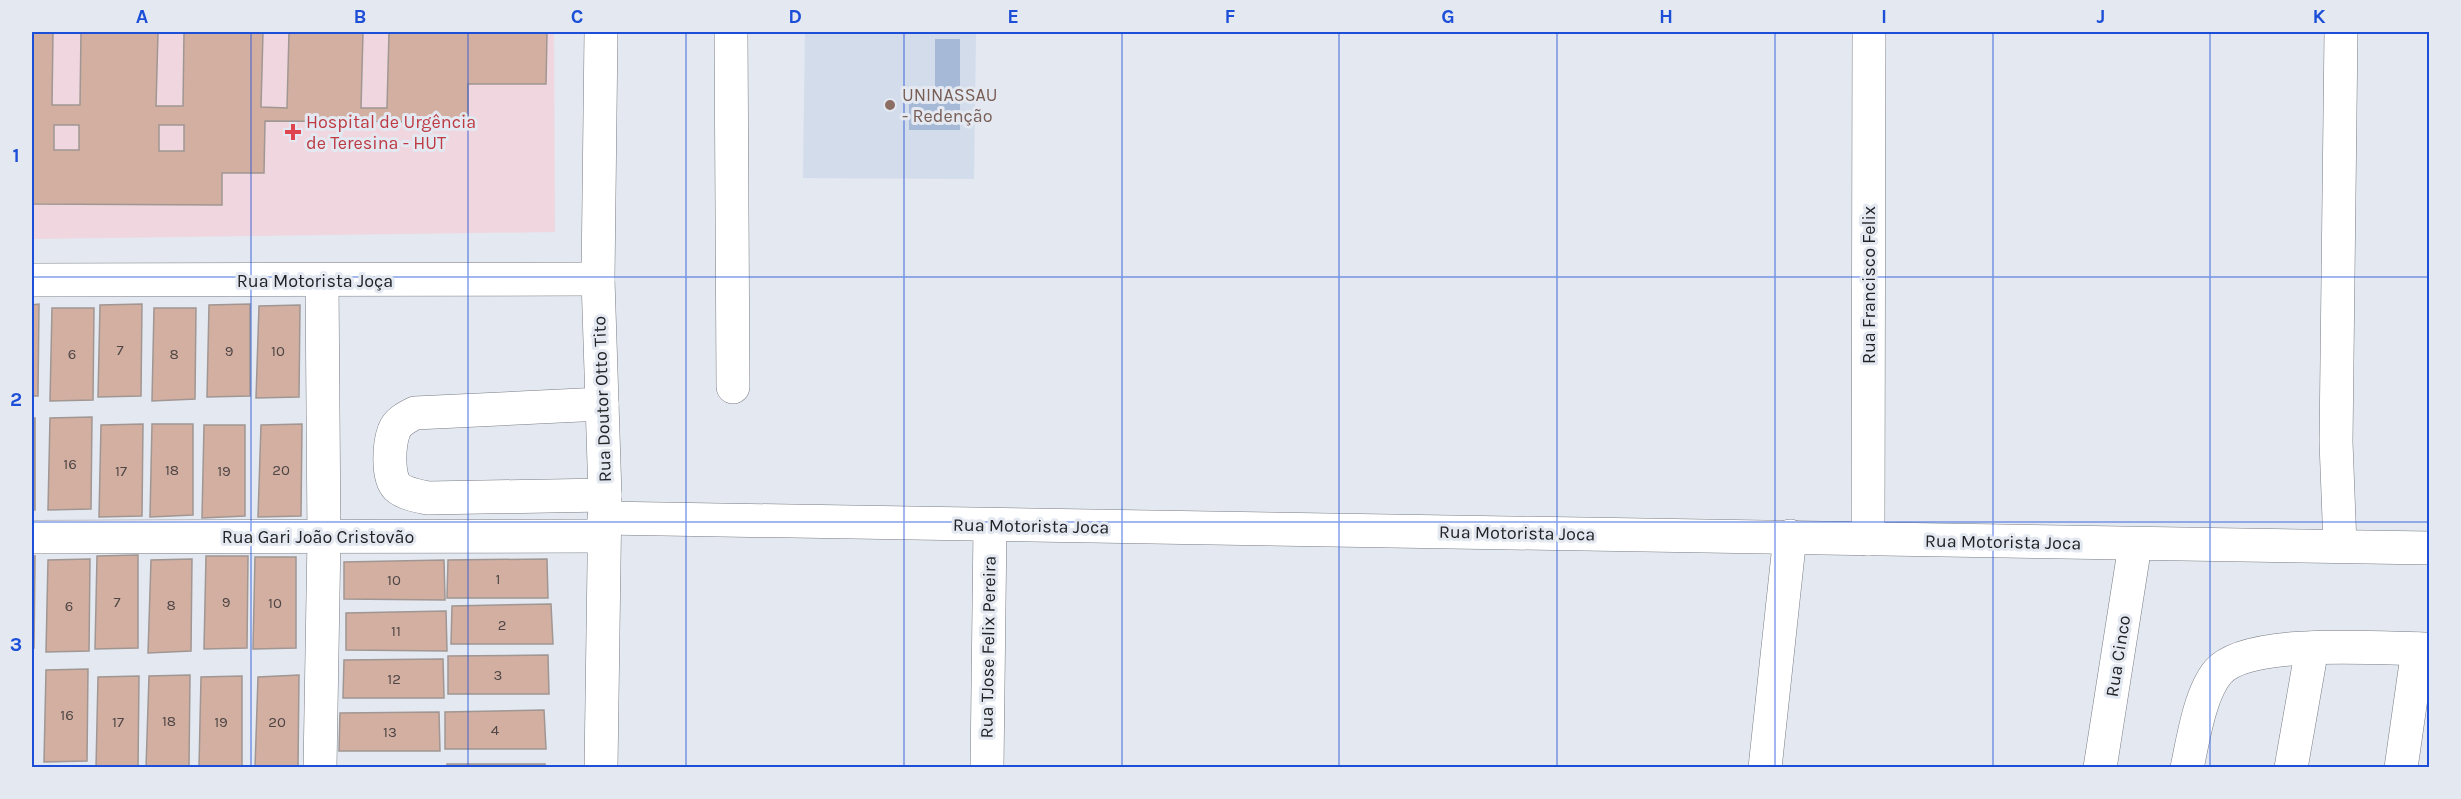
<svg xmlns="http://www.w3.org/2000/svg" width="2461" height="799" font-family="Karla,sans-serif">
  <rect width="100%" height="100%" fill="#e3e8f1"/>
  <!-- built -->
  <path fill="#d3dceb" d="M 805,32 L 976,32 L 974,179 L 803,178 Z"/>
  <!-- medical -->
  <path fill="#f0d6de" d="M 32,32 L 554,32 L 555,232 L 32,239 Z"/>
  <!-- water -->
  <path fill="#a6b9d6" d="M 935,39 L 960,39 L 960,130 L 909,130 L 909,97 L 935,96 Z"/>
  <!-- building -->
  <g fill="#d3afa2" stroke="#a09692" stroke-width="1.5" fill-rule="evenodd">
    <path d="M 32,32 L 53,32 L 52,105 L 80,105 L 81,32 L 158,32 L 156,106 L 183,106 L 184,32 L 263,32 L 261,107 L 287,108 L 289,32 L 363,32 L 361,108 L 387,108 L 389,32 L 547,32 L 546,84 L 468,84 L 468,122 L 265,121 L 264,173 L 222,173 L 222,205 L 32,204 ZM 54,125 L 79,125 L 79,150 L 54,150 ZM 159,125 L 184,125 L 184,151 L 159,151 Z"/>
    <path d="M 39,304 L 38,396 L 32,396 L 32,305 Z"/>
    <path d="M 142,304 L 141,396 L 98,397 L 100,305 Z"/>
    <path d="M 250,304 L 250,396 L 207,397 L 209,305 Z"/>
    <path d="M 300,305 L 299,397 L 256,398 L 259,306 Z"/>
    <path d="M 52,308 L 94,308 L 93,400 L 50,401 Z"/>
    <path d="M 154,308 L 196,308 L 195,399 L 152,401 Z"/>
    <path d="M 92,417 L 91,509 L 48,510 L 50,418 Z"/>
    <rect x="32" y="418" width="3" height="92"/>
    <path d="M 143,424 L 142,516 L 99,517 L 101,425 Z"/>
    <path d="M 152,424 L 193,424 L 193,515 L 150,517 Z"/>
    <path d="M 302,424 L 301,516 L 258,517 L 261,425 Z"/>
    <path d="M 204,425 L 245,425 L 245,516 L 202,518 Z"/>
    <path d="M 138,555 L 138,648 L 95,649 L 97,556 Z"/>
    <path d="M 32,556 L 35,556 L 34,648 L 32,648 Z"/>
    <path d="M 206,556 L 248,556 L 247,648 L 204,649 Z"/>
    <path d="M 255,557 L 296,557 L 296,648 L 253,649 Z"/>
    <path d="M 90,559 L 89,651 L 46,652 L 48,560 Z"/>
    <path d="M 192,559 L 191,651 L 148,653 L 151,560 Z"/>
    <path d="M 547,559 L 548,598 L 447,598 L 448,560 Z"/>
    <path d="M 444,560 L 445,600 L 344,599 L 344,562 Z"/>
    <path d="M 551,604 L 553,644 L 451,644 L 452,606 Z"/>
    <path d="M 446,611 L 447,651 L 346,650 L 346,613 Z"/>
    <path d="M 548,655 L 549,694 L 448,694 L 448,656 Z"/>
    <path d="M 443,659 L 444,698 L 343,698 L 344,660 Z"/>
    <path d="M 88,669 L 87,761 L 44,762 L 46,670 Z"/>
    <path d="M 190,675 L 189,767 L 146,768 L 149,676 Z"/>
    <path d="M 299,675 L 298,767 L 255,768 L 258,677 Z"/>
    <path d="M 139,676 L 138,768 L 96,768 L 98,677 Z"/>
    <path d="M 242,676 L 242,768 L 199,768 L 201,677 Z"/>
    <path d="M 544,710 L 546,749 L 445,749 L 445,712 Z"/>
    <path d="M 439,712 L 440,751 L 339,751 L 340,713 Z"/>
    <rect x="447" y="764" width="98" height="4"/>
    <rect x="345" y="766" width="100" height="2"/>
  </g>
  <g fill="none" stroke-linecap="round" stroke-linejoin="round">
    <!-- minor casing -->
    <g stroke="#797d85" stroke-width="34">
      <g id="minor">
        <path d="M 731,32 L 733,387"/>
        <path d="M 32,280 L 598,279"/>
        <path d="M 602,404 L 415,413 C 407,417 397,422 394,431 C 389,444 387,477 397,487 C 405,494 418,496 428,498 L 605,495"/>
        <path d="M 604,518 L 2430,548"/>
        <path d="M 32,537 L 604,536"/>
        <path d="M 1868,539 L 1869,32"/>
        <path d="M 2340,545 L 2336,442 L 2341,32"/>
        <path d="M 320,768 L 324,537 L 322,281"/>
        <path d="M 601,768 L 605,495 L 598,279 L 601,32"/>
        <path d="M 987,768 L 990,526"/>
        <path d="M 1765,768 L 1790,536"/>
        <path d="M 2100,768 L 2135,545"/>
        <path d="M 2187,768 C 2193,740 2200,693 2218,672 C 2248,637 2384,649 2430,649"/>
        <path d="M 2291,768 L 2312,648"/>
        <path d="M 2401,768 L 2418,649"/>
      </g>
    </g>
    <!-- minor -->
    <use href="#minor" stroke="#fff" stroke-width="33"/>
  </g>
  <!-- grid -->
  <path fill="none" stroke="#1d4ed8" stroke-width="1.5" stroke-opacity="0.55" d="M 251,32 L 251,768M 468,32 L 468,768M 686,32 L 686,768M 904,32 L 904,768M 1122,32 L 1122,768M 1339,32 L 1339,768M 1557,32 L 1557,768M 1775,32 L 1775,768M 1993,32 L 1993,768M 2210,32 L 2210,768M 32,277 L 2430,277M 32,522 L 2430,522"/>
  <!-- markers -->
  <circle fill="#8d6e63" stroke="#e3e8f1" stroke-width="2" cx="890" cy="105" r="6"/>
  <path fill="#e0444e" stroke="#e3e8f1" stroke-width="2" d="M290 123h6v6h6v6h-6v6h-6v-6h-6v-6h6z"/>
  <g text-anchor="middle" stroke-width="6" stroke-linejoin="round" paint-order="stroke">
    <!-- number labels -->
    <g font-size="15" fill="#4e4645">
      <text x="120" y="355">7</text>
      <text x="229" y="356">9</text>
      <text x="278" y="356">10</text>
      <text x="72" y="359">6</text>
      <text x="174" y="359">8</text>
      <text x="70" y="469">16</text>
      <text x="172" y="475">18</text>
      <text x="281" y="475">20</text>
      <text x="121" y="476">17</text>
      <text x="224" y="476">19</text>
      <text x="498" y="584">1</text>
      <text x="394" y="585">10</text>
      <text x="117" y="607">7</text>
      <text x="226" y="607">9</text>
      <text x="275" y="608">10</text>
      <text x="171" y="610">8</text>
      <text x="69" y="611">6</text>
      <text x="502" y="630">2</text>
      <text x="396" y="636">11</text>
      <text x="498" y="680">3</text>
      <text x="394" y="684">12</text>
      <text x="67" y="720">16</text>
      <text x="169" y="726">18</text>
      <text x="118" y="727">17</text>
      <text x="221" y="727">19</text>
      <text x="277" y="727">20</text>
      <text x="495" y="735">4</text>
      <text x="390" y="737">13</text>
    </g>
    <!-- education labels -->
    <g font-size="18" fill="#785e54" stroke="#e3e8f1" text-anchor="start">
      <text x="902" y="101">UNINASSAU<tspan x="902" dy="21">- Redenção</tspan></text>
    </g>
    <!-- health labels -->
    <g font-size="18" fill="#be3a42" stroke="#e3e8f1" text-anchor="start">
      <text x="306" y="128">Hospital de Urgência<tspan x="306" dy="21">de Teresina - HUT</tspan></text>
    </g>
    <!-- street labels -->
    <g font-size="18" fill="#212326" stroke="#e3e8f1">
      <text x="315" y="287">Rua Motorista Joça</text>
      <text transform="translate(1869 285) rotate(-90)" y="6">Rua Francisco Felix</text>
      <text transform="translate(602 399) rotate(-92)" y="6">Rua Doutor Otto Tito</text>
      <text transform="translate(1031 526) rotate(1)" y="6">Rua Motorista Joca</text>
      <text transform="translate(1517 533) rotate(1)" y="6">Rua Motorista Joca</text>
      <text x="318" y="543">Rua Gari João Cristovão</text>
      <text transform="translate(2003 542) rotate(1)" y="6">Rua Motorista Joca</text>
      <text transform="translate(988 647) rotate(-89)" y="6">Rua TJose Felix Pereira</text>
      <text transform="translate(2118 656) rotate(-81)" y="6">Rua Cinco</text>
    </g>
  </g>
  <!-- border -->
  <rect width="2461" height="799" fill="none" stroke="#e3e8f1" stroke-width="66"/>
  <rect x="33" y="33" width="2395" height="733" fill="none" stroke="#1d4ed8" stroke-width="2"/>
  <g font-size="20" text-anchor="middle" font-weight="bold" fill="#1d4ed8">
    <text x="142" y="23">A</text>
    <text x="360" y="23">B</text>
    <text x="577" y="23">C</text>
    <text x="795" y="23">D</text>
    <text x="1013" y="23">E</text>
    <text x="1230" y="23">F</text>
    <text x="1448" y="23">G</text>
    <text x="1666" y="23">H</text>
    <text x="1884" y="23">I</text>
    <text x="2101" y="23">J</text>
    <text x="2319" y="23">K</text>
    <text x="16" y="162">1</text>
    <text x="16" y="406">2</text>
    <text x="16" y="651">3</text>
  </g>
</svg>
